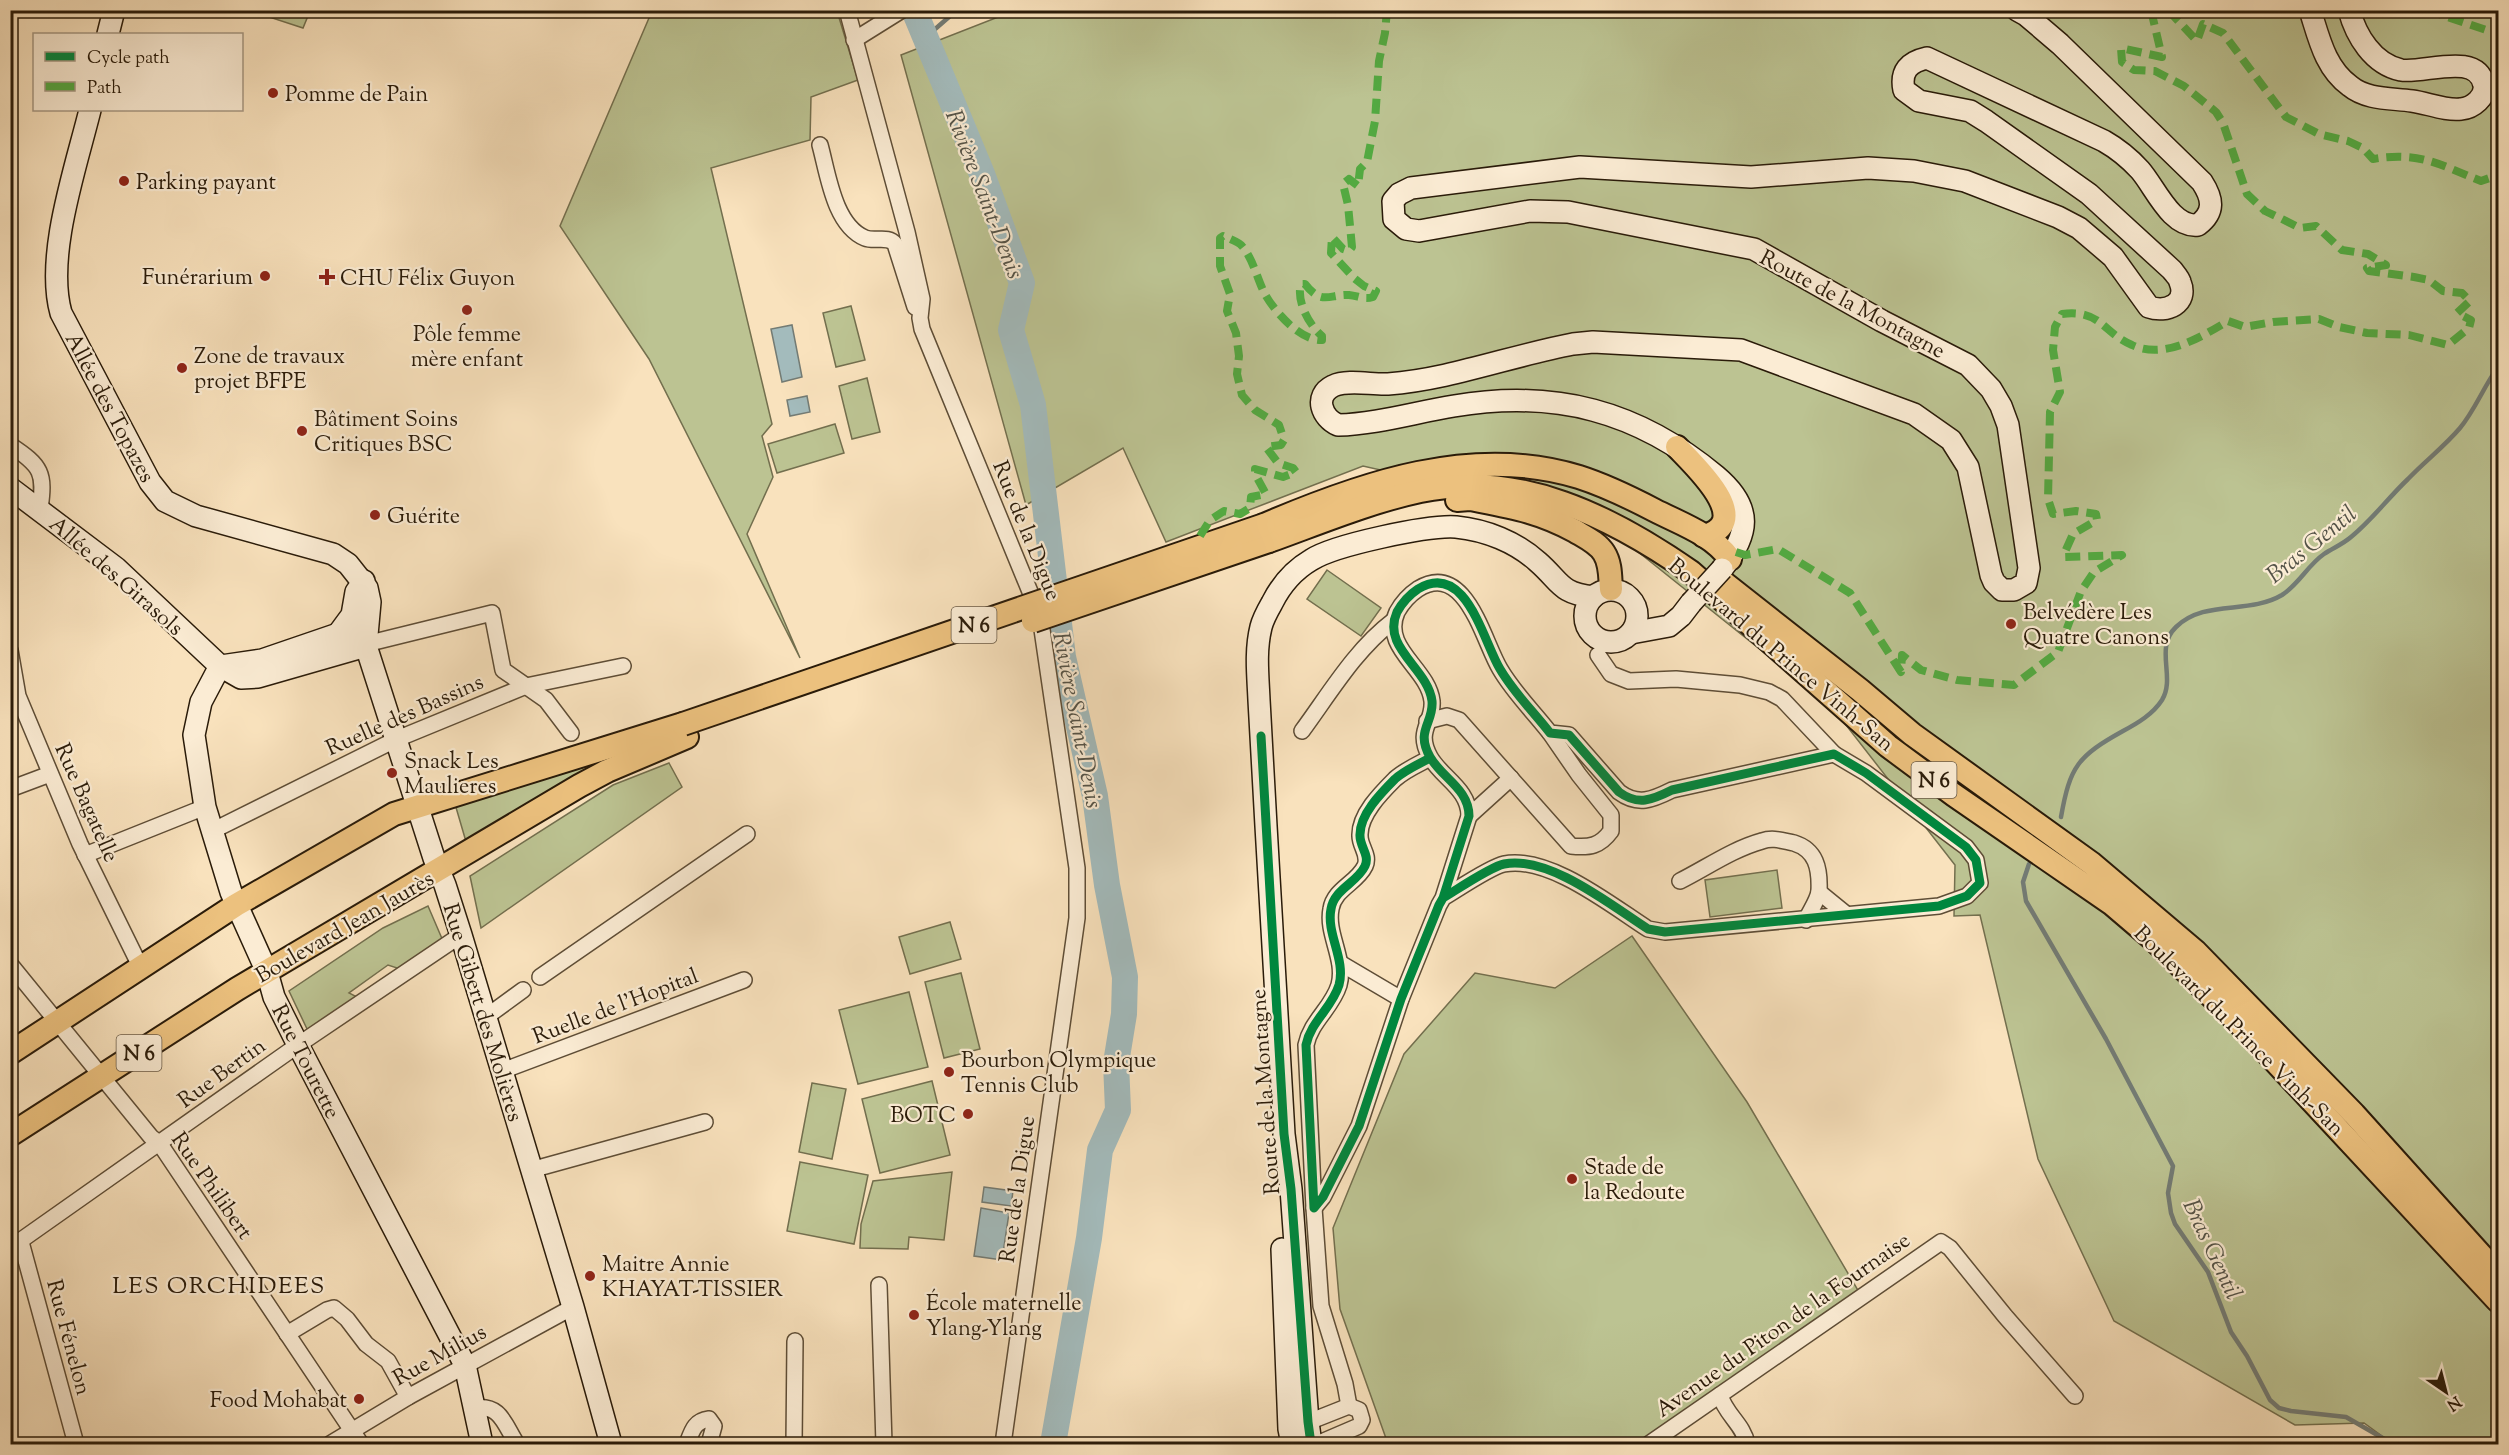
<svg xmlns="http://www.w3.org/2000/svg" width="2509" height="1455" font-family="'Sorts Mill Goudy',serif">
  <rect width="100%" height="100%" fill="#f9e2bd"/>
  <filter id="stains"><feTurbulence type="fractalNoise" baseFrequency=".00333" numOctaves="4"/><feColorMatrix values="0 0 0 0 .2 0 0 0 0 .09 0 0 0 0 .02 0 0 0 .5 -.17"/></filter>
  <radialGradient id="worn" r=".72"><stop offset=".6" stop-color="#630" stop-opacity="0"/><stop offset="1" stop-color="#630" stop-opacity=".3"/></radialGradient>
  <!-- green -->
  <g fill="#bcc392" stroke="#736f4e" stroke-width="1.5">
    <path d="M 1016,10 L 2498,11 L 2498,1444 L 2393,1444 L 2364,1423 L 2295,1425 L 2114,1321 L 2038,1159 L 1980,915 L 1954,916 L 1955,865 L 1832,707 L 1597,519 L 1363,466 L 1166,542 L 1123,448 L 1026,505 L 901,55 Z"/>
    <path d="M 251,11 L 310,10 L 310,11 L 303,28 Z"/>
    <path d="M 652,11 L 837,11 L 858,80 L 811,97 L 810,140 L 711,168 L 772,424 L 762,436 L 773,477 L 747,534 L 800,658 L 649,359 L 560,226 Z"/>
    <path d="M 851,306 L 865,360 L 836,367 L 823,313 Z"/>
    <path d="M 867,378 L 880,432 L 852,439 L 839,386 Z"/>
    <path d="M 835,424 L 844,453 L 777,473 L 768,444 Z"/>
    <path d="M 1327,570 L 1381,608 L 1361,636 L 1307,599 Z"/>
    <path d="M 669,763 L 682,787 L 481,928 L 470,876 L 613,785 Z"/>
    <path d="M 587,766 L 588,772 L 467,845 L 455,804 Z"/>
    <path d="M 1777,870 L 1782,908 L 1710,917 L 1705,880 Z"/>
    <path d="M 428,906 L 443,941 L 400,969 L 388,965 L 349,993 L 359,998 L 308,1031 L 289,991 L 383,928 Z"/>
    <path d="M 950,922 L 961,959 L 910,974 L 899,937 Z"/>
    <path d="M 1632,936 L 1747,1102 L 1859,1292 L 1640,1444 L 1388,1444 L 1340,1309 L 1333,1228 L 1404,1054 L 1475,973 L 1555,988 Z"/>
    <path d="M 961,973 L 980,1049 L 944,1058 L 925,982 Z"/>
    <path d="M 909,992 L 928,1067 L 858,1084 L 839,1010 Z"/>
    <path d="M 932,1081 L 950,1155 L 880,1173 L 862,1099 Z"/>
    <path d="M 812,1083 L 846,1089 L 832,1159 L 799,1152 Z"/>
    <path d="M 800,1162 L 868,1175 L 854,1244 L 787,1231 Z"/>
    <path d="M 952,1172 L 944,1240 L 909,1237 L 908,1249 L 860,1248 L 861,1224 L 873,1181 Z"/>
  </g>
  <!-- water -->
  <g fill="#a3bbbc" stroke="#737b74" stroke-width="1.5">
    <path d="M 792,325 L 802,377 L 782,382 L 771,329 Z"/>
    <path d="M 807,396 L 810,412 L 790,416 L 787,400 Z"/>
    <path d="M 984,1187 L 1013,1191 L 1011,1206 L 982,1202 Z"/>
    <path d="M 981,1208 L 1009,1213 L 1002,1260 L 974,1256 Z"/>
  </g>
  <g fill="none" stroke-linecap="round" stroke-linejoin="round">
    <!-- stream -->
    <g stroke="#737b74" stroke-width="4.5">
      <path d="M 926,37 L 957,10"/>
      <path d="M 2061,817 C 2070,766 2078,756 2123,731 C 2138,723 2153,714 2162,700 C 2176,677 2154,648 2176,627 C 2205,599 2248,615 2282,595 C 2299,584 2308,565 2324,554 C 2333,548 2343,544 2351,537 C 2372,520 2388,498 2408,479 C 2425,461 2444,447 2460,428 C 2475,410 2484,386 2498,367"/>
      <path d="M 2029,864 L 2023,882 L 2026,901 L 2106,1039 L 2173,1166 L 2168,1193 L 2171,1213 L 2175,1224 L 2208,1272 L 2231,1332 L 2247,1356 L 2270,1400 L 2279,1408 L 2291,1411 L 2346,1417 L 2393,1444"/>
    </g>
    <!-- river -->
    <path stroke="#a3bbbc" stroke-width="26" d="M 914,10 L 982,174 L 1022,283 L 1011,330 L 1033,405 L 1063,657 L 1095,796 L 1107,885 L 1125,977 L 1124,1014 L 1116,1063 L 1118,1110 L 1100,1150 L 1089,1238 L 1053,1444"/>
    <!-- street casing -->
    <g stroke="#5e4d36" stroke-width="18">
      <g id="street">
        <path d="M 847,10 L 907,232 L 922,299 L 920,318 L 922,329 L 1040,616 L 1077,868 L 1077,918 L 1003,1444"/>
        <path d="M 854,40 L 902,10"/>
        <path d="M 820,145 C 828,174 834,225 865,238 C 875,242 888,235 895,244 L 915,307"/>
        <path d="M 10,445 C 42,466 45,473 40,509"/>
        <path d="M 366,644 L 492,613 L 503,670 L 546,700 L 571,733"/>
        <path d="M 10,650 L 18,696 L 80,844 L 141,968"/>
        <path d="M 1598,655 L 1611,674 L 1629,681 L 1676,679 L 1740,685 L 1769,692 L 1782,699 L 1834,754"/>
        <path d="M 1427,721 L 1447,716 L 1459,720 L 1571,846 C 1590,848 1600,846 1611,831 L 1611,815 L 1579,775 L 1550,733"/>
        <path d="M 1302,731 C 1330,693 1355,650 1393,621"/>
        <path d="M 1430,758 C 1419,764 1405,770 1395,779 C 1381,793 1359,815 1360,836 C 1360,847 1370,855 1365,866 C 1357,883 1334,889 1331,909 C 1326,934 1346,959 1339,985 C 1332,1008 1311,1021 1306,1045 L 1314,1208 L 1323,1197 L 1359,1126 L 1401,999 L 1439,905 L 1443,898 C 1458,889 1490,867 1504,864 C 1549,855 1612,906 1648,929 L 1665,932 L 1939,906 L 1967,896 L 1980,883 L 1976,860 L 1966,847 L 1866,773 L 1834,754 L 1672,790 C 1652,800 1638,806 1619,792 L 1569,735 L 1550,733 C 1533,711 1514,693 1500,669 C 1483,641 1466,560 1418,589 C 1409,595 1402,603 1397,612 C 1381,648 1428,668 1432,701 C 1434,723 1415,730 1430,757 C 1442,778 1469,789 1469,816 L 1443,898"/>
        <path d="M 10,789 L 50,774"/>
        <path d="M 1469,816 L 1511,778"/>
        <path d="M 212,831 L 397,739 L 526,686 L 623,666"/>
        <path d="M 85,855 L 205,807"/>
        <path d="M 1680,881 C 1706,868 1733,849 1762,841 C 1773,837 1783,841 1794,843 C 1816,850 1820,868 1819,891 C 1818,900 1810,911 1806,920"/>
        <path d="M 1819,892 L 1846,914"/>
        <path d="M 1340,963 L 1401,999"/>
        <path d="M 10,964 L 151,1137 L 160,1144 L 361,1444"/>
        <path d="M 540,977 L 747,834"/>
        <path d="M 486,1017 L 523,990"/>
        <path d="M 502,1071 L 744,980"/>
        <path d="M 531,1170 L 705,1122"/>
        <path d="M 1314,1208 L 1321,1306 L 1345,1384 L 1349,1406"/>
        <path d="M 21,1242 L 76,1444"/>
        <path d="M 10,1248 L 298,1045 L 461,935"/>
        <path d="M 879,1285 L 884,1444"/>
        <path d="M 287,1334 L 327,1310 L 334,1308 L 347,1319 L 366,1344 L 388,1361 L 408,1397"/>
        <path d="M 1720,1395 C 1725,1414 1744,1425 1747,1444"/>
        <path d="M 474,1408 C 501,1404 504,1424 517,1444"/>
        <path d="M 1301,1425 L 1349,1406 L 1359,1410 L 1362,1420 L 1359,1426 L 1317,1444"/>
        <path d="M 330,1444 L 408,1397 L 573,1307"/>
        <path d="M 687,1444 C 692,1431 694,1421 709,1419 L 714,1426 L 709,1444"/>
        <path d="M 794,1444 L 795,1341"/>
        <path d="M 1649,1444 L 1941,1242 L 1950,1248 L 2005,1316 L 2075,1396"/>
      </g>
    </g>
    <!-- secondary casing -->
    <g stroke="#2a1b09" stroke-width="24">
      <g id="secondary">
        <path d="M 2310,10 C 2319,38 2325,68 2350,86 C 2367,100 2391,98 2412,101 C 2427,103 2446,111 2461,109 C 2473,108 2486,97 2484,85 C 2477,51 2424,74 2401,70 C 2373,64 2356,36 2349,10"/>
        <path d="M 108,34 L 114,10"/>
        <path d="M 90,110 C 76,167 45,256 61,313 L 150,482 L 165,501 L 196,516 L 333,554 L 348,564 L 367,588 L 370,602 L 366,646 L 434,858 L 445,885 L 461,935 L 573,1307 L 611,1444"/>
        <path d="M 10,488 L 116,568 L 220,666 L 241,678 L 258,677 L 366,646"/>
        <path d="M 1722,569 C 1749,534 1754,508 1716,476 C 1638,411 1555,389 1454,406 C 1416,412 1377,424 1338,425 C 1322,418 1313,396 1333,386 C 1348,379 1372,385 1388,384 C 1451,379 1510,356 1573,344 L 1593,342 L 1741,350 L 1914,414 L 1951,440 L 1968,467 L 1991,575 L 1994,582 L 2002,590 L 2014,590 L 2026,583 L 2029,568 L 2008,425 L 2001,406 L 1991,389 L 1968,365 L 1882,321 L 1754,249 L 1568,212 L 1530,211 L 1419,231 L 1406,229 L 1394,219 L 1393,201 L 1399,194 L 1411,188 L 1580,167 L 1751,177 L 1868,168 L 1914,171 L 1965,181 L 2058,217 L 2079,228 L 2113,257 L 2149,307 C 2166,313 2189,304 2180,282 C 2179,278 2175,274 2172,270 L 2089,194 L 1986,121 L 1970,111 L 1919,101 L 1904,90 C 1900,71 1909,62 1927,58 L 2104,141 C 2118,149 2129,158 2140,170 C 2155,187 2171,228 2198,225 C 2215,212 2213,199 2202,182 L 2060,44 L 2026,15 L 2017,10"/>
        <circle cx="1611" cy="616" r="26"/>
        <path d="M 1631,633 L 1669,626 L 1681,616 L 1691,603"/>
        <path d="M 338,634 L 352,615 L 356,592 L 364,581"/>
        <path d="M 220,666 L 201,702 L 194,735 L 205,807 L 231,892 L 267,972 L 274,997 L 298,1045 L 465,1365 L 482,1444"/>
        <path d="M 221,666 L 262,660 L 338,634 L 354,634 L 366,642"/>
        <path d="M 1282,1249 L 1289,1429 L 1292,1444"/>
        <path d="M 1311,1444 L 1308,1422 L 1291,1189 L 1284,1134 C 1278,1032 1272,929 1266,826 C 1264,784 1261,742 1259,700 C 1258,676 1255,651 1261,627 C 1263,619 1268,610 1272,603 C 1281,585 1294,570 1311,560 C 1334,545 1428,525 1456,527 C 1486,530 1516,542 1538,562 C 1561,582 1559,593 1593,597"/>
      </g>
    </g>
    <!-- primary casing -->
    <g stroke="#2a1b09" stroke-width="26">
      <g id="primary">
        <path d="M 1677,447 C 1695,466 1756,522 1704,536"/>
        <path d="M 1457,500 L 1470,499 C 1511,507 1538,511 1575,531 C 1585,537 1598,543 1604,553 C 1611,564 1610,577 1611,589"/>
        <path d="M 1264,525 C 1362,483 1473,444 1579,477 C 1604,485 1631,498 1654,510 C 1681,524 1712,534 1730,559"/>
        <path d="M 1269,541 C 1319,523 1369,502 1420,491 C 1520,470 1612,517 1691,572 L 1888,746 L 1954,795 L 2112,904 L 2153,939 L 2243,1027 L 2498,1301"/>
        <path d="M 1724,583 L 1860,690 L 1912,734 L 2091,863 L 2196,952 L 2354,1114 L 2498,1274"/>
        <path d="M 10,1053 L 236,905 L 394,814 L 683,724"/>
        <path d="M 10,1135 L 237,989 L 579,786 L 607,771 L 687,737"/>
      </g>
    </g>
    <!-- street -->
    <use href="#street" stroke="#fbecd4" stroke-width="15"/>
    <!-- secondary -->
    <use href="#secondary" stroke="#fbecd4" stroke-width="21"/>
    <!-- primary -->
    <use href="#primary" stroke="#ecc17e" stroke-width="22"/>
    <!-- secondary-bridge casing -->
    <g stroke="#2a1b09" stroke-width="24" stroke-linecap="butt">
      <path id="secondary-bridge" d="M 1691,603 L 1722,569"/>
    </g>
    <!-- primary-bridge casing -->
    <g stroke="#2a1b09" stroke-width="26" stroke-linecap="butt">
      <g id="primary-bridge">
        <path d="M 1033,621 L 1269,541"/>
        <path d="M 683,724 L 1264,525"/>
      </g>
    </g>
    <!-- secondary-bridge -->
    <use href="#secondary-bridge" stroke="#fbecd4" stroke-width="21"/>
    <!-- primary-bridge -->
    <use href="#primary-bridge" stroke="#ecc17e" stroke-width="22"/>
    <!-- quiet -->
    <g stroke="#53a941" stroke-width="8" stroke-dasharray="15 8" stroke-linecap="butt">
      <path d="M 2168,10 L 2197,41 L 2203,24 L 2223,33 L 2286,117 L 2319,134 L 2348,141 L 2363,148 L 2373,159 C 2420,151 2440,165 2481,181 L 2498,175"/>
      <path d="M 2427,10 L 2498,34"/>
      <path d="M 1200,536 L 1210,520 L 1224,511 L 1240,514 L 1250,508 L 1251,497 L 1266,494 L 1255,474 L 1255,469 L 1283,477 L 1296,472 L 1293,468 L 1278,463 L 1266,447 L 1281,445 L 1284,440 L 1279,425 L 1255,410 L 1242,395 L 1237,374 L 1239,356 L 1236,333 L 1227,311 L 1230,294 L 1220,266 L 1220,238 L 1223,236 C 1228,238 1240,243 1242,246 C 1254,260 1257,280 1266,296 C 1276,313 1301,341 1322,340 L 1322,336 C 1309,325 1296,301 1301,284 L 1305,284 C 1322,306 1329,294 1349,295 C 1359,296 1364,300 1373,297 L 1376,291 L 1364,286 L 1354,278 L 1331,253 L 1332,237 L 1343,249 L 1349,251 L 1352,247 L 1348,205 L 1343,184 L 1349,179 L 1358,186 L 1360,169 L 1367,162 L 1375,121 L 1379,61 L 1385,33 L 1387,10"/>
      <path d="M 1736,552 L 1745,555 L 1778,549 L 1850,593 L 1901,672 L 1902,655 L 1921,670 L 1957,680 L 2014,685 L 2058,652 L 2081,591 L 2094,572 L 2122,555 L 2065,557 L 2064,554 L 2073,534 L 2097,520 L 2096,514 L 2076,511 L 2053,514 L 2048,499 L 2050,412 L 2060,392 L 2053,350 L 2055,327 L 2062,314 C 2101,309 2103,333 2132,345 C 2164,360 2201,337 2228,321 L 2245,327 L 2273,322 L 2319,319 L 2339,327 L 2367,333 L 2409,335 L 2448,345 L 2469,328 L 2471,320 L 2457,313 L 2470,301 L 2462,293 L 2443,291 L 2429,280 L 2414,277 L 2369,271 L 2367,268 L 2386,265 L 2368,254 L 2342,250 L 2316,226 L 2300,228 L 2282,219 L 2265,211 L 2247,194 L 2223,123 L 2216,112 L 2184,86 L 2155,71 L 2134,70 L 2122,62 L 2121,48 L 2162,57 L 2151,10"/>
    </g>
    <!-- cycleway casing -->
    <g stroke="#fbecd4" stroke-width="13">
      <g id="cycleway">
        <path d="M 1261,736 L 1284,1134 L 1291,1189 L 1308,1422 L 1311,1444"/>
        <path d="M 1430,758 C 1419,764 1405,770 1395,779 C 1381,793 1359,815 1360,836 C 1360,847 1370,855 1365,866 C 1357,883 1334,889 1331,909 C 1326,934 1346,959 1339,985 C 1332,1008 1311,1021 1306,1045 L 1314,1208 L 1323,1197 L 1359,1126 L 1401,999 L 1439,905 L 1443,898 C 1458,889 1490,867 1504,864 C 1549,855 1612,906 1648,929 L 1665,932 L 1939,906 L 1967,896 L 1980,883 L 1976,860 L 1966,847 L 1866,773 L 1834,754 L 1672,790 C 1652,800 1638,806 1619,792 L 1569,735 L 1550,733 C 1533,711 1514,693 1500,669 C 1483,641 1466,560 1418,589 C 1409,595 1402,603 1397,612 C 1381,648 1428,668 1432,701 C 1434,723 1415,730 1430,757 C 1442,778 1469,789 1469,816 L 1443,898"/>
      </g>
    </g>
    <!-- cycleway -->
    <use href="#cycleway" stroke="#00873e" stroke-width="9"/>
  </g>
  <!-- markers -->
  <g fill="#8f2418" stroke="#fbecd4" stroke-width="2">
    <circle cx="273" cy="93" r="6"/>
    <circle cx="124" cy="181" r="6"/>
    <circle cx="265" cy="276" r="6"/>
    <path d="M324 268h6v6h6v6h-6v6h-6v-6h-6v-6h6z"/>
    <circle cx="467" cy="310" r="6"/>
    <circle cx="182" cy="368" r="6"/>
    <circle cx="302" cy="431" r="6"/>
    <circle cx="375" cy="515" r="6"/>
    <circle cx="2011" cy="624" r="6"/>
    <circle cx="392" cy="773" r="6"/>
    <circle cx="949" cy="1072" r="6"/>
    <circle cx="968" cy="1114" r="6"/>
    <circle cx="1572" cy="1179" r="6"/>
    <circle cx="590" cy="1276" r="6"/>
    <circle cx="914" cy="1315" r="6"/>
    <circle cx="359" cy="1399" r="6"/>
  </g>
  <g text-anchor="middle" stroke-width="4.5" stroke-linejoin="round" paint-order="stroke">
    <!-- shield labels -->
    <g fill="#fbecd4" stroke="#695a46" stroke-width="1.5">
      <rect x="951.5" y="607" width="45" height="36" rx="4.5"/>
      <rect x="1911.5" y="762" width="45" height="36" rx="4.5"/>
      <rect x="116.5" y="1035" width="45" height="36" rx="4.5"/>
    </g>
    <g font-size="21" font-weight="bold" fill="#2a1b09">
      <text x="974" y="632">N 6</text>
      <text x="1934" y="787">N 6</text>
      <text x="139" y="1060">N 6</text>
    </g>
    <!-- poi labels -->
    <g font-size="22" fill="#2a1b09" stroke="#fbecd4" text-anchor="start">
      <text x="285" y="101">Pomme de Pain</text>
      <text x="136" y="189">Parking payant</text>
      <text x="253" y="284" text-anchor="end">Funérarium</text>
      <text x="340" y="285">CHU Félix Guyon</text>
      <text x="467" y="341" text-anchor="middle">Pôle femme<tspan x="467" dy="25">mère enfant</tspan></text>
      <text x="194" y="363">Zone de travaux<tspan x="194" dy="25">projet BFPE</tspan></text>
      <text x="314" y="426">Bâtiment Soins<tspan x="314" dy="25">Critiques BSC</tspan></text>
      <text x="387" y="523">Guérite</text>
      <text x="2023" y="619">Belvédère Les<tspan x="2023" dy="25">Quatre Canons</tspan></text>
      <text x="404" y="768">Snack Les<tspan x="404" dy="25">Maulieres</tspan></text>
      <text x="961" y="1067">Bourbon Olympique<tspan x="961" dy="25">Tennis Club</tspan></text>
      <text x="956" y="1122" text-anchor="end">BOTC</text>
      <text x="1584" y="1174">Stade de<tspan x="1584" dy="25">la Redoute</tspan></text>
      <text x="602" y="1271">Maitre Annie<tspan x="602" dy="25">KHAYAT-TISSIER</tspan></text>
      <text x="926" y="1310">École maternelle<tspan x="926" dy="25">Ylang-Ylang</tspan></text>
      <text x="347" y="1407" text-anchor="end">Food Mohabat</text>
    </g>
    <!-- street labels -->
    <g font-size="22" fill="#2a1b09" stroke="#fbecd4">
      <text transform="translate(1853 303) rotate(28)" y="8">Route de la Montagne</text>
      <text transform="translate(111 407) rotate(62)" y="8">Allée des Topazes</text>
      <text transform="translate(1028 530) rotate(68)" y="8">Rue de la Digue</text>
      <text transform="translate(117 575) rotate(41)" y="8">Allée des Girasols</text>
      <text transform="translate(1782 654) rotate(40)" y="8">Boulevard du Prince Vinh-San</text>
      <text transform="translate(404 714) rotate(-24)" y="8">Ruelle des Bassins</text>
      <text transform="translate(88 802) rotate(66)" y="8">Rue Bagatelle</text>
      <text transform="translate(344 926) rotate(-30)" y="8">Boulevard Jean Jaurès</text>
      <text transform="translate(615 1005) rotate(-21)" y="8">Ruelle de l'Hopital</text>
      <text transform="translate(484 1012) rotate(73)" y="8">Rue Gibert des Molières</text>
      <text transform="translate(2240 1030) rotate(45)" y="8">Boulevard du Prince Vinh-San</text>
      <text transform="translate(307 1061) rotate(63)" y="8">Rue Tourette</text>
      <text transform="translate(221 1072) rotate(-36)" y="8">Rue Bertin</text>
      <text transform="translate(1264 1092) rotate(-94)" y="8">Route de la Montagne</text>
      <text transform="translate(213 1185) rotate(55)" y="8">Rue Philibert</text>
      <text transform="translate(1016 1189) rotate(-82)" y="8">Rue de la Digue</text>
      <text transform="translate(1782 1324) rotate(-35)" y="8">Avenue du Piton de la Fournaise</text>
      <text transform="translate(70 1337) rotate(75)" y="8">Rue Fénelon</text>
      <text transform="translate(439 1354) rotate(-29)" y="8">Rue Milius</text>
    </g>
    <!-- water labels -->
    <g font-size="24" font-style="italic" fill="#545348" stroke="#fbecd4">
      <text transform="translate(985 194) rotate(69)" y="8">Rivière Saint-Denis</text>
      <text transform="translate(2311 544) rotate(-39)" y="8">Bras Gentil</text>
      <text transform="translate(1078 720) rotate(79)" y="8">Rivière Saint-Denis</text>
      <text transform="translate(2213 1249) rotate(65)" y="8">Bras Gentil</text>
    </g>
    <!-- neighbourhood labels -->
    <g font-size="24" letter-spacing="1.5" fill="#2a1b09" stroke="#fbecd4">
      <text x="219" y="1293">LES ORCHIDEES</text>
    </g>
  </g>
  <!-- margin -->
  <rect width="2509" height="1455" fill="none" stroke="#f9e2bd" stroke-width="36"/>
  <rect x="12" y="12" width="2485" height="1431" fill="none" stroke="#2a1b09" stroke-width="3"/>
  <rect x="18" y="18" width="2473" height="1419" fill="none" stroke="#2a1b09" stroke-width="1.5"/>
  <!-- legend -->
  <rect x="33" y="33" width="210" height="78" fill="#fbecd4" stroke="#a79883" stroke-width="1.5"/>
  <rect x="45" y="52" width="30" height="9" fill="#00873e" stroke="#a79883" stroke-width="1.5"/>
  <text x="87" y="63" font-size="18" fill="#2a1b09">Cycle path</text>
  <rect x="45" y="82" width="30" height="9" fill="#53a941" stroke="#a79883" stroke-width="1.5"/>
  <text x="87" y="93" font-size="18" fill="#2a1b09">Path</text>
  <!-- north arrow -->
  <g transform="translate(2446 1392) rotate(145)" stroke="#fbecd4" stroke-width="4.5" paint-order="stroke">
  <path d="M0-4.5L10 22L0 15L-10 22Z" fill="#2a1b09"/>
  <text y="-9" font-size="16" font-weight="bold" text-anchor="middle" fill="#2a1b09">N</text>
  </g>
  <rect width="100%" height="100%" filter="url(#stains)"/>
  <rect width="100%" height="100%" fill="url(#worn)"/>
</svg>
